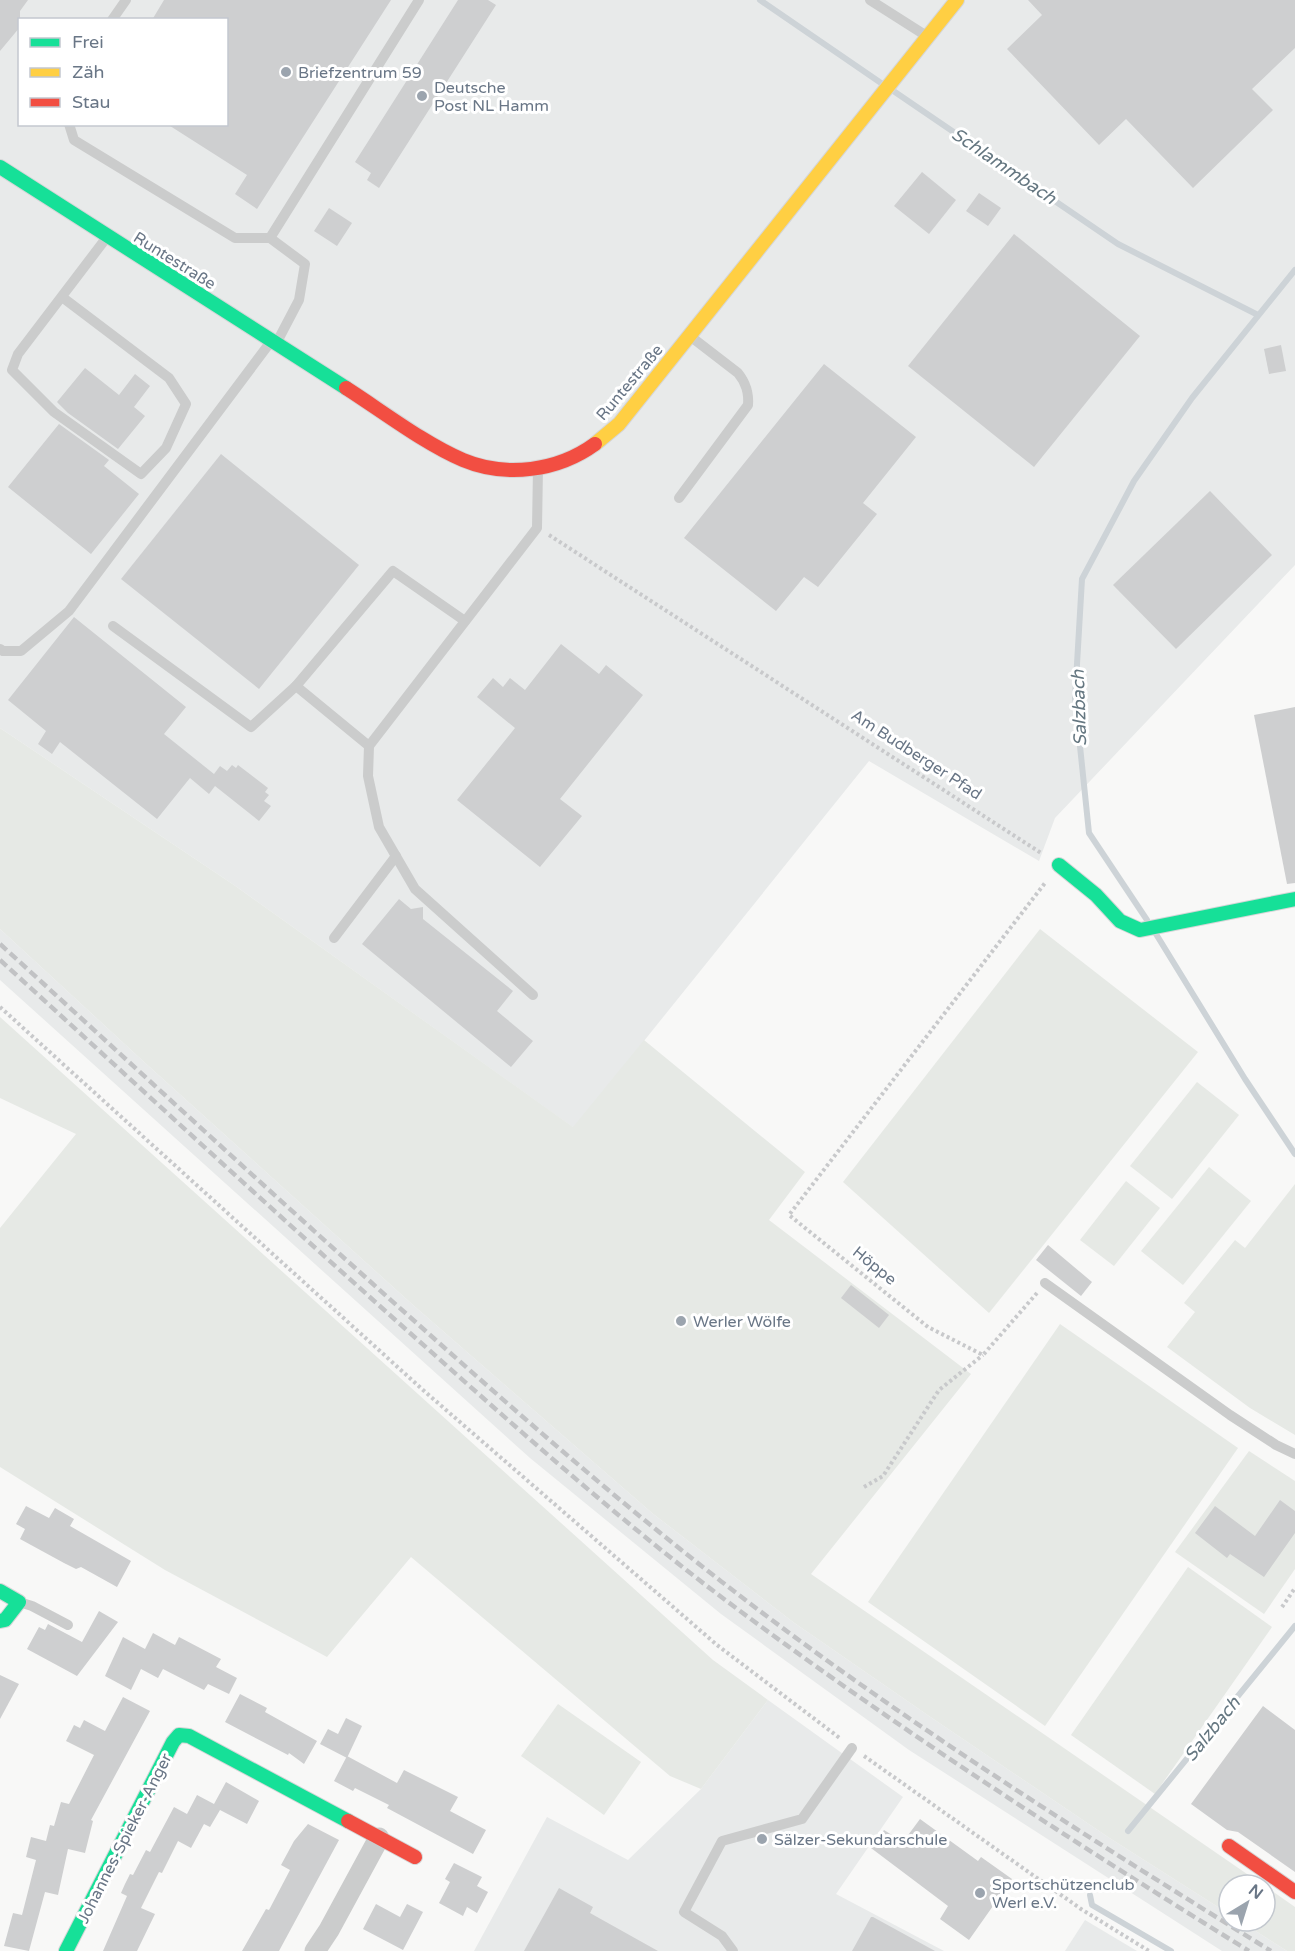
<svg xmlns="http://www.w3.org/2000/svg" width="1295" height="1951" font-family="'Varela Round',sans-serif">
  <rect width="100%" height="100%" fill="#f8f8f7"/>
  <!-- built -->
  <g fill="#e8eaea" fill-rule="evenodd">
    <path d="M 0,0 L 1295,0 L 1295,565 L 1055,818 L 1039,861 L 869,761 L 574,1128 L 234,885 L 0,728 ZM 20,20 L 226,20 L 226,124 L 20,124 Z"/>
    <path d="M 0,929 L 143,1061 L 413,1305 L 652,1513 L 793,1622 L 929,1716 L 1108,1837 L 1229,1914 L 1229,1921 L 1240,1921 L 1287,1951 L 1222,1951 L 909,1750 L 721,1614 L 530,1458 L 0,980 Z"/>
    <path d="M 768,1700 L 903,1797 L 836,1894 L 944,1951 L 474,1951 L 547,1817 L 628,1860 L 701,1789 Z"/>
    <path d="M 1085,1920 L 1137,1951 L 1065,1951 Z"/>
  </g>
  <!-- green -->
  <g fill="#e6e9e5">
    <path d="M 0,728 L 234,885 L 573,1127 L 644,1040 L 805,1172 L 769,1220 L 971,1374 L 811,1574 L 1263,1885 L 1229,1885 L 1229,1914 L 1108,1837 L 929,1716 L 793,1622 L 652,1513 L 413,1305 L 143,1061 L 0,929 Z"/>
    <path d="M 1040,929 L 1198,1052 L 989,1313 L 843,1182 Z"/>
    <path d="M 0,1017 L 713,1660 L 768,1700 L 701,1789 L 670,1776 L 411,1557 L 327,1657 L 165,1570 L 0,1467 L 0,1228 L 76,1134 L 0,1098 Z"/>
    <path d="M 1197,1082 L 1239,1115 L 1172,1199 L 1130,1166 Z"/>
    <path d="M 1209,1167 L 1251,1201 L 1183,1285 L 1141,1251 Z"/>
    <path d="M 1126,1181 L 1160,1208 L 1114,1266 L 1080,1240 Z"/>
    <path d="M 1295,1184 L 1295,1435 L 1250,1408 L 1167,1347 L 1195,1312 L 1184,1303 L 1235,1240 L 1245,1248 Z"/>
    <path d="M 1060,1324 L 1238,1448 L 1045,1726 L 868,1602 Z"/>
    <path d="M 1249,1451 L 1295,1481 L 1295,1569 L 1264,1614 L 1175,1552 Z"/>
    <path d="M 1188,1567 L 1272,1627 L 1155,1794 L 1071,1735 Z"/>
    <path d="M 558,1704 L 641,1762 L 604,1815 L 521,1756 Z"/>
    <path d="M 1265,1886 L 1295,1907 L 1295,1951 L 1287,1951 L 1240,1921 L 1265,1921 Z"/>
  </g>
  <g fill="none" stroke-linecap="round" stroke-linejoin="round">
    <!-- stream -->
    <g stroke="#cdd3d7" stroke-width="6">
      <path d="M 760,0 L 881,83"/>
      <path d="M 892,90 L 1118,244 L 1258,315"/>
      <path d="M 1147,920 L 1089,833 L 1075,698 L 1082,579 L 1134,481 L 1192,398 L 1295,270"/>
      <path d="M 1156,934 L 1245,1079 L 1295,1154"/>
      <path d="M 1128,1831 L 1295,1626"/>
      <path d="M 1090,1895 L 1092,1905 L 1171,1951"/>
    </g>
  </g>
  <!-- building -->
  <g fill="#cecfd0">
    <path d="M 0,0 L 28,0 L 20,11 L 20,27 L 0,51 Z"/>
    <path d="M 164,0 L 391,0 L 257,209 L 235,194 L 247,175 L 167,124 L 226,124 L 226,20 L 152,20 Z"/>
    <path d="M 458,0 L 488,0 L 496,5 L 379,188 L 367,180 L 371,173 L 355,162 Z"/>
    <path d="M 1028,0 L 1295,0 L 1295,48 L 1252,89 L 1273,110 L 1193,188 L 1126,119 L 1099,145 L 1007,49 L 1042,15 Z"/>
    <path d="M 922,172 L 956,200 L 929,234 L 894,206 Z"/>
    <path d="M 979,193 L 1001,208 L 988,226 L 966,211 Z"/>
    <path d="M 329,208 L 352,223 L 337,246 L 314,231 Z"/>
    <path d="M 1014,234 L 1140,336 L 1034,467 L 908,366 Z"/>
    <path d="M 1281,345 L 1286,371 L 1269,374 L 1264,349 Z"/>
    <path d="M 824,364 L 916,437 L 863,503 L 877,514 L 818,587 L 804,577 L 776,611 L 684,538 Z"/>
    <path d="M 85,368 L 119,395 L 135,374 L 150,386 L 134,407 L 145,416 L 118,449 L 68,413 L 57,402 Z"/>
    <path d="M 59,424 L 109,460 L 104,466 L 139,494 L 91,554 L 8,487 Z"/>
    <path d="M 221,454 L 359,565 L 259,689 L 121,579 Z"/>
    <path d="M 1210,491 L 1272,555 L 1176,649 L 1113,585 Z"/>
    <path d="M 74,617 L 186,707 L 164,734 L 214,774 L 220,766 L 227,771 L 232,765 L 236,768 L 238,765 L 268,788 L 265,792 L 269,795 L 264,801 L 271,806 L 259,821 L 215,786 L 209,794 L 190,778 L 157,819 L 60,742 L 52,754 L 38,744 L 46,731 L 8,700 Z"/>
    <path d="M 561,644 L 599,674 L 606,665 L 643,695 L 560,799 L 582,816 L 540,867 L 457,800 L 515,728 L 477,697 L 493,678 L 503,687 L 510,678 L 525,690 Z"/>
    <path d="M 1295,707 L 1295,883 L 1287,884 L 1254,715 Z"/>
    <path d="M 399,899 L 411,909 L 423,907 L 423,919 L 513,991 L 497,1011 L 533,1041 L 511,1067 L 362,944 Z"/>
    <path d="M 1048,1245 L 1092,1282 L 1081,1296 L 1036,1260 Z"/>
    <path d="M 851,1285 L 889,1315 L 879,1328 L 841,1298 Z"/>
    <path d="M 1280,1500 L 1295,1511 L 1295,1533 L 1264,1577 L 1230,1554 L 1227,1558 L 1195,1533 L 1215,1506 L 1255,1536 Z"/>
    <path d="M 26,1506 L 49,1518 L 55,1508 L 74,1519 L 70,1526 L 131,1561 L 117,1587 L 81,1567 L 76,1569 L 64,1563 L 20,1539 L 25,1529 L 16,1524 Z"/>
    <path d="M 99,1611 L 118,1622 L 77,1676 L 27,1649 L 39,1627 L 45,1630 L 48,1624 L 82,1642 Z"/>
    <path d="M 153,1633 L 175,1645 L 179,1637 L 221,1659 L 216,1667 L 237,1678 L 229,1694 L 208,1684 L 204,1690 L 163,1669 L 158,1678 L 141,1669 L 131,1690 L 105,1676 L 123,1637 L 145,1649 Z"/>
    <path d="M 0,1675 L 19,1684 L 0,1719 Z"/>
    <path d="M 240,1694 L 267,1708 L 265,1712 L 317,1741 L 304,1764 L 289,1753 L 288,1755 L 225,1722 Z"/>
    <path d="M 123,1697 L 150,1711 L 91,1820 L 93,1821 L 85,1853 L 68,1849 L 58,1895 L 45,1892 L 29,1951 L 4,1946 L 13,1913 L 22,1915 L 36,1860 L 26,1857 L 31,1837 L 46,1841 L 50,1825 L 54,1826 L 61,1802 L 69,1804 L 94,1755 L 66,1741 L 74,1725 L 80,1728 L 84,1720 L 105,1731 Z"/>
    <path d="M 1263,1706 L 1295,1730 L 1295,1872 L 1238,1832 L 1227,1830 L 1191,1804 Z"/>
    <path d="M 346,1718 L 362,1726 L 347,1758 L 320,1744 L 328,1729 L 338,1734 Z"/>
    <path d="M 347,1756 L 397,1783 L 404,1770 L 458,1797 L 450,1811 L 486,1830 L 473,1854 L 387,1808 L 389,1805 L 355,1788 L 353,1791 L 334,1781 Z"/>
    <path d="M 226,1782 L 259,1801 L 247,1824 L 220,1810 L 210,1827 L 204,1824 L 191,1848 L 178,1841 L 162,1873 L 159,1872 L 141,1908 L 155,1914 L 137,1951 L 103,1951 L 127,1896 L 121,1893 L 125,1884 L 130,1874 L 133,1875 L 146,1850 L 150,1852 L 174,1807 L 187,1814 L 197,1795 L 214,1804 Z"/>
    <path d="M 920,1819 L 978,1861 L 981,1857 L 1012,1879 L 969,1940 L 940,1919 L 948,1906 L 871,1848 L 884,1830 L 903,1842 Z"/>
    <path d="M 308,1824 L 339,1840 L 279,1951 L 242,1951 L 266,1909 L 269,1910 L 290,1870 L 281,1865 L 294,1841 Z"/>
    <path d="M 454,1863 L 482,1877 L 477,1886 L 488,1892 L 477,1913 L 467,1907 L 463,1916 L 439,1903 L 450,1882 L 445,1879 Z"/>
    <path d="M 559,1888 L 593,1907 L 590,1913 L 658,1951 L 524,1951 Z"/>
    <path d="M 376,1904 L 400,1917 L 407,1904 L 423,1912 L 403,1950 L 363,1929 Z"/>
    <path d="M 871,1917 L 873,1917 L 935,1951 L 852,1951 Z"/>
  </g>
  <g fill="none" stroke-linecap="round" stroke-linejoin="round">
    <!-- fast casing -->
    <g stroke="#d5d6d7" stroke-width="16">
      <g id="fast">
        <path d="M 0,167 L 346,388"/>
        <path d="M 1059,865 L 1096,895 L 1120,921 L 1140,930 L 1295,899"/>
        <path d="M 0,1591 L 19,1602 L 5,1620 L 0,1621"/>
        <path d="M 66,1951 L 173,1742 L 179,1735 L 189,1736 L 348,1821"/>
      </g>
    </g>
    <!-- slow casing -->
    <g stroke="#d5d6d7" stroke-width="16">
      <path id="slow" d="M 595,444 L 619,424 L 957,0"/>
    </g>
    <!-- jam casing -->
    <g stroke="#d5d6d7" stroke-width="16">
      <g id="jam">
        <path d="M 346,388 C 382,411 425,444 463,460 C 506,478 558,471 595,444"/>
        <path d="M 348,1821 L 415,1857"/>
        <path d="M 1229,1846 L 1295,1892"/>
      </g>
    </g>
    <!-- path -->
    <g stroke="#c8c9cb" stroke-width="4" stroke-dasharray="3 3" stroke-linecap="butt">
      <path d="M 549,535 L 1041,853"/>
      <path d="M 0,1007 L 423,1390 L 717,1645 L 841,1739"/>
      <path d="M 1037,1293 L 983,1355 L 928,1327 L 789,1215 L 1045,883"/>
      <path d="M 864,1487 L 883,1476 L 939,1390 L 983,1355"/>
      <path d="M 1282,1607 L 1295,1588"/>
      <path d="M 864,1756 L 1081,1909 L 1149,1951"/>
    </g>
    <!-- lane -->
    <g stroke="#cbcccc" stroke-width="10">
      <path d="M 870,0 L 925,35"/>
      <path d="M 112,20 L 126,0"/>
      <path d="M 69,124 L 74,140 L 235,238 L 270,238 L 305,264 L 299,300 L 277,342"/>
      <path d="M 270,238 L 419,0"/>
      <path d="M 62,297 L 169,378 L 186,404 L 166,448 L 141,474 L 54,412 L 12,370 L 18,354 L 107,237"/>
      <path d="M 679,498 L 748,405 C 749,392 746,383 738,373 L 690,336"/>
      <path d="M 113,626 L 251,727 L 296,686"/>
      <path d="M 0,649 L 3,651 L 21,651 L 69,611 L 272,340"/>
      <path d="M 369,746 L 296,686 L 393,571 L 465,621"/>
      <path d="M 334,938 L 396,856"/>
      <path d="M 533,995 L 415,889 L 379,827 L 368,776 L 369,746 L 537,528 L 538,468"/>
      <path d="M 1045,1283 L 1230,1415 L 1276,1445 L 1295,1454"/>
      <path d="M 19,1602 L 32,1606 L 68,1625"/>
      <path d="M 733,1951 L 722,1936 L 684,1912 L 722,1841 L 802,1819 L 852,1748"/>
    </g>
    <!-- street -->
    <path stroke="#cbcccc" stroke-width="21" d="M 315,1951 L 329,1930 L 379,1838"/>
    <!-- fast -->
    <use href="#fast" stroke="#16e098" stroke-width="14"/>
    <!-- slow -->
    <use href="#slow" stroke="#ffcf43" stroke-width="14"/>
    <!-- jam -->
    <use href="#jam" stroke="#f24e42" stroke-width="14"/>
    <!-- rail -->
    <g stroke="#c1c2c4" stroke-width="4.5" stroke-dasharray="9 4.5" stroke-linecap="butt">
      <path d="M 0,944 C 137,1069 273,1195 411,1318 C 513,1409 615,1499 722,1582 C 897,1718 1084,1835 1271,1951"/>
      <path d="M 0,960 C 137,1085 272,1210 410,1333 C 510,1422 610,1512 716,1593 C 887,1722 1067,1838 1249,1951"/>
    </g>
  </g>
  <!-- markers -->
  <g fill="#9ba4ae" stroke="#fff" stroke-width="2">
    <circle cx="286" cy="72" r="6"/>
    <circle cx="422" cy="96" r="6"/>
    <circle cx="681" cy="1321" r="6"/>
    <circle cx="762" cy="1839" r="6"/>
    <circle cx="980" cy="1893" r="6"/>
  </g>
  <g text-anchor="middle" stroke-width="6" stroke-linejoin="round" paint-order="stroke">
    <!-- poi labels -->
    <g font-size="16" fill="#697686" stroke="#fff" text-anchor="start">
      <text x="298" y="78">Briefzentrum 59</text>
      <text x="434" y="93">Deutsche<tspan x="434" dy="18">Post NL Hamm</tspan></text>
      <text x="693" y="1327">Werler Wölfe</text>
      <text x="774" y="1845">Sälzer-Sekundarschule</text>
      <text x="992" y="1890">Sportschützenclub<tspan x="992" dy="18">Werl e.V.</tspan></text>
    </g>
    <!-- street labels -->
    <g font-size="16" fill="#697686" stroke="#fff">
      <text transform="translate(175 260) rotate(32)" y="6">Runtestraße</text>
      <text transform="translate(629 382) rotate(-50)" y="6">Runtestraße</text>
      <text transform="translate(917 754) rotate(33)" y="6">Am Budberger Pfad</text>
      <text transform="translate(875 1265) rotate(39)" y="6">Höppe</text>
      <text transform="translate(124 1838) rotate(-63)" y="6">Johannes-Spieker-Anger</text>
    </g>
    <!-- water labels -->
    <g font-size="18" font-style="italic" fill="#657781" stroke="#fff">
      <text transform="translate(1004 166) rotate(34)" y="6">Schlammbach</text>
      <text transform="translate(1079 708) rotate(-92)" y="6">Salzbach</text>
      <text transform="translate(1212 1729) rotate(-51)" y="6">Salzbach</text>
    </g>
  </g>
  <!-- legend -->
  <rect x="18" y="18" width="210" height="108" fill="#ffffff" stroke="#c3c8cf" stroke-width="1.5"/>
  <rect x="30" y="38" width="30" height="9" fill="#16e098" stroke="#c3c8cf" stroke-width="1.5"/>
  <text x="72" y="48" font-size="18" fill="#697686">Frei</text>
  <rect x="30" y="68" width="30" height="9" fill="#ffcf43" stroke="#c3c8cf" stroke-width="1.5"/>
  <text x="72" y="78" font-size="18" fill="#697686">Zäh</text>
  <rect x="30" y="98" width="30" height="9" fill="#f24e42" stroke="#c3c8cf" stroke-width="1.5"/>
  <text x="72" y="108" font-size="18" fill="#697686">Stau</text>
  <!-- north arrow -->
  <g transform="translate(1247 1903) rotate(38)"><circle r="28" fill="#ffffff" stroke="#c3c8cf" stroke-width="1.5"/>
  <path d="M0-4.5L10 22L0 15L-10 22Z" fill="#9ba4ae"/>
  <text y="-9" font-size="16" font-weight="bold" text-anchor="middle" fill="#697686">N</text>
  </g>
</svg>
